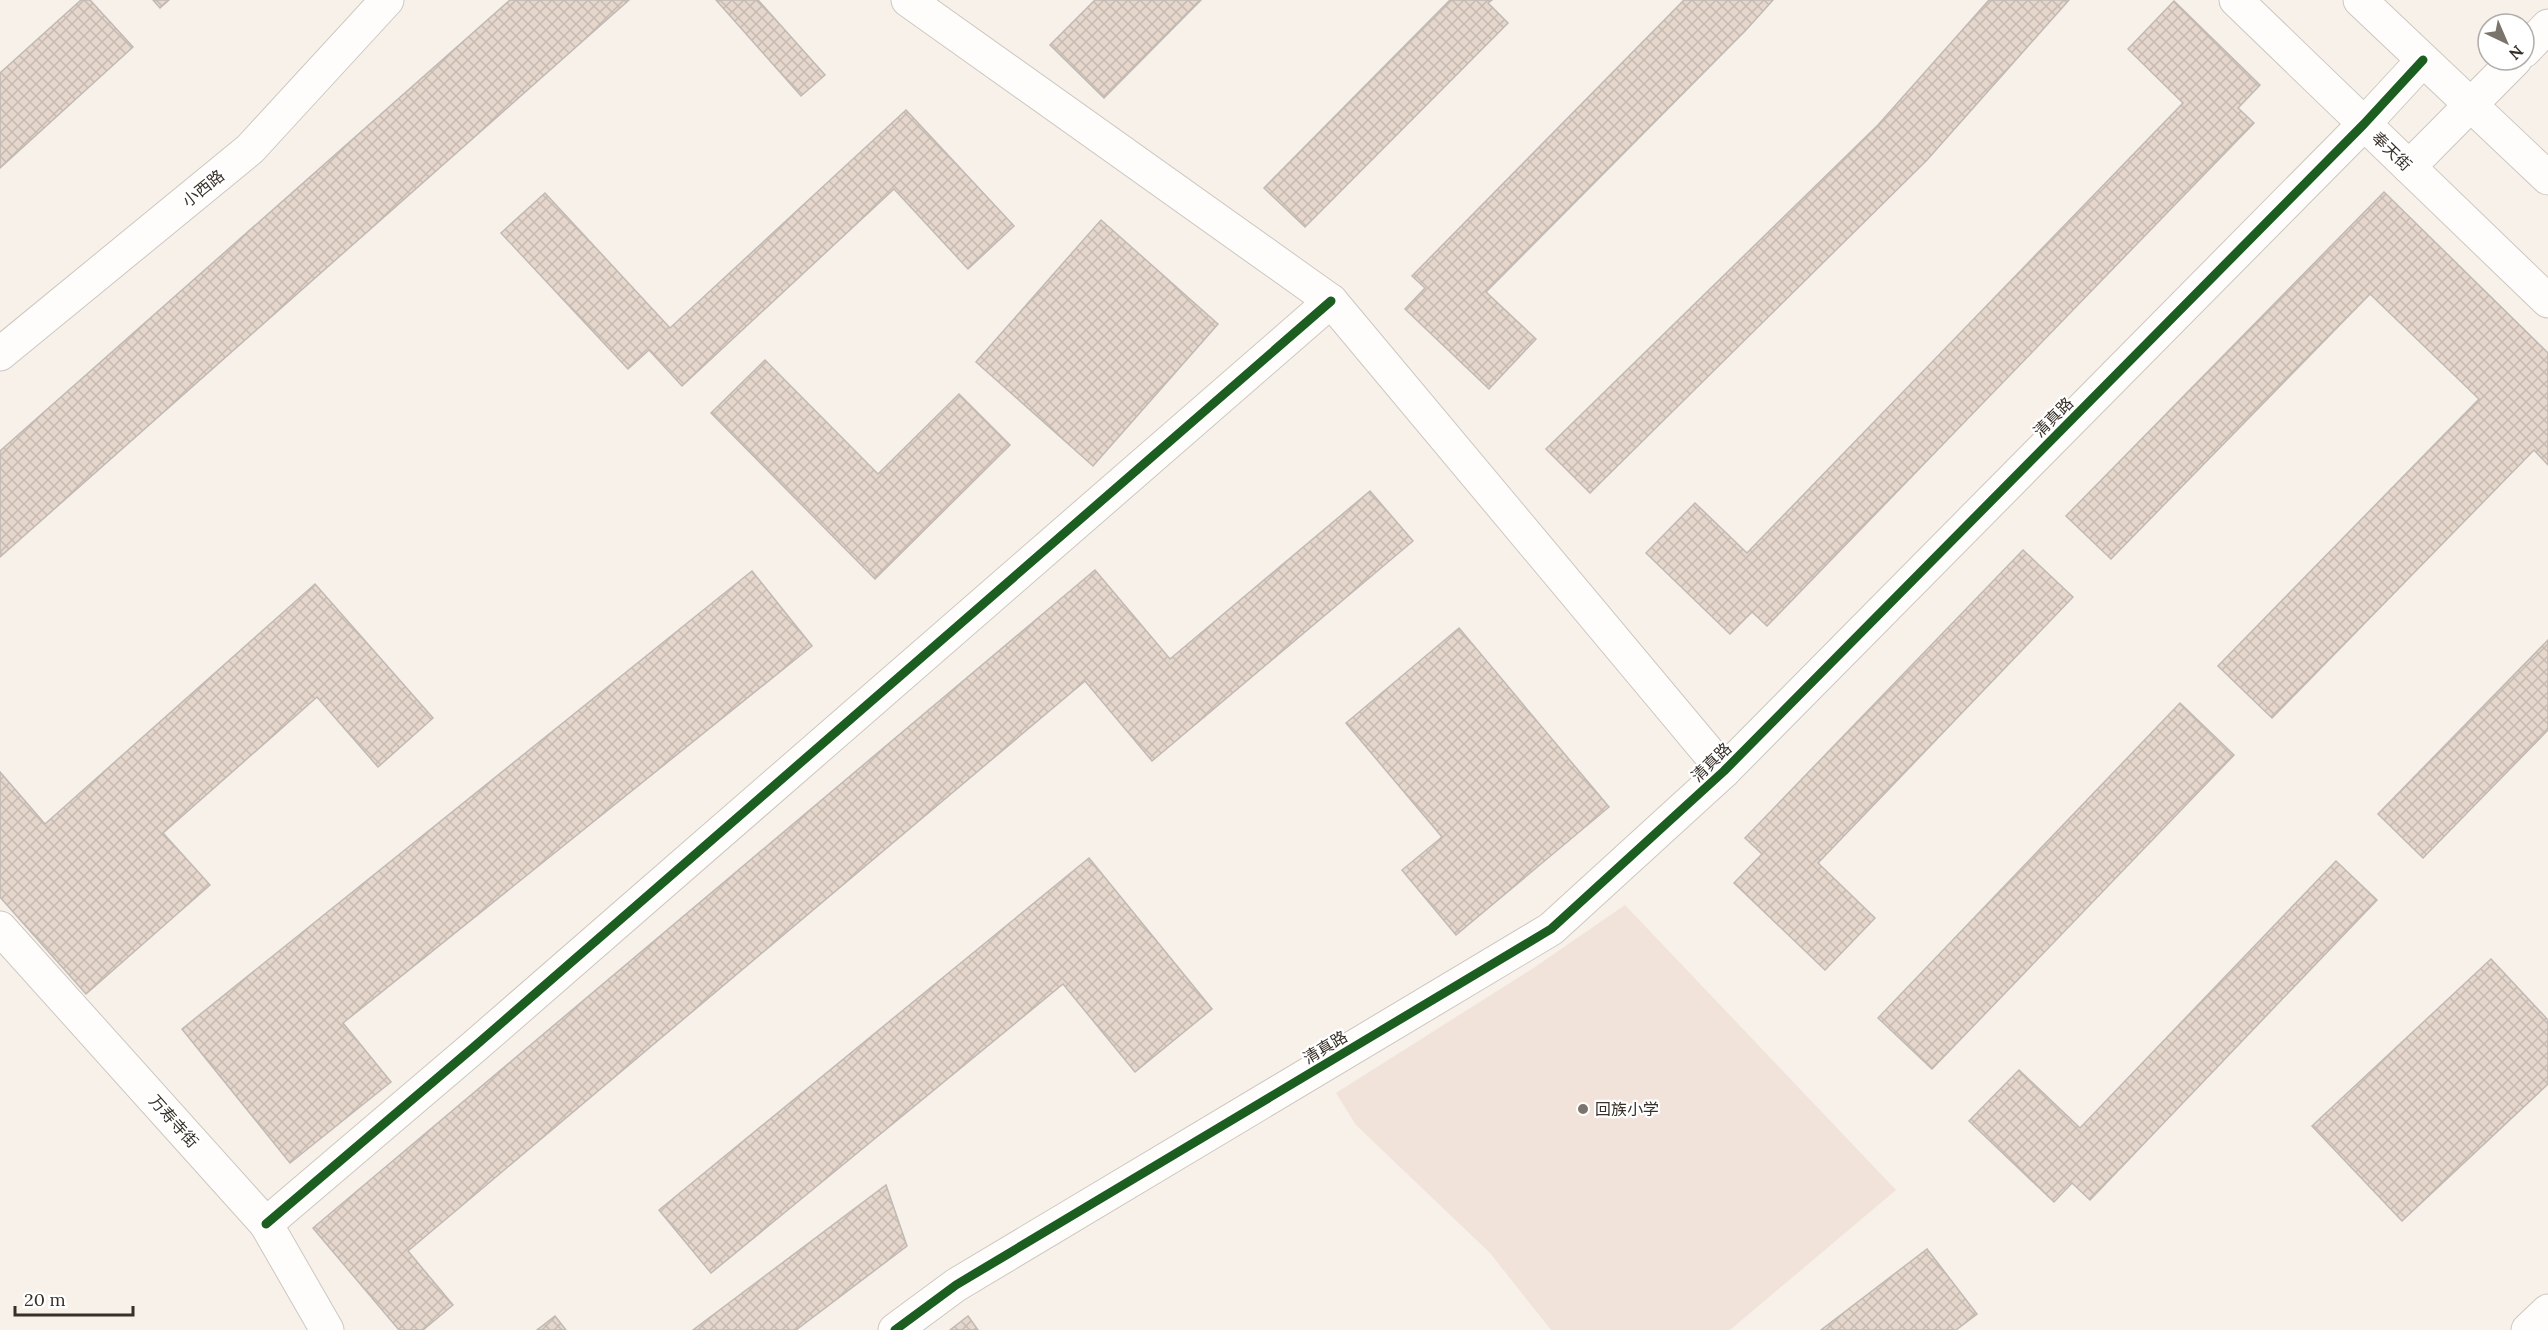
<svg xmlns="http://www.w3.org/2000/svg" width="2548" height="1330" font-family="Lora,'Noto Sans SC',serif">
  <defs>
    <pattern id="building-cross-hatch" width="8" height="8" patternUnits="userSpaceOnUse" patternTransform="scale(1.5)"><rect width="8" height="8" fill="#e6d7cd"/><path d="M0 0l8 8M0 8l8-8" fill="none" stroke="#c6b9b0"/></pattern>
  </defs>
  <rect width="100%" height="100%" fill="#f7f1ea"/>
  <!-- education -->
  <path fill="#f1e3d9" d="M 1625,905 L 1896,1190 L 1730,1330 L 1551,1330 L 1490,1253 L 1356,1125 L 1336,1093 L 1535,967 Z"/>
  <!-- building -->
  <g fill="url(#building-cross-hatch)" stroke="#c1b9b4" stroke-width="1.5">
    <path d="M 81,0 L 90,0 L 133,47 L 0,168 L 0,73 Z"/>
    <path d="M 153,0 L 169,0 L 160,8 Z"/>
    <path d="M 510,0 L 629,0 L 0,557 L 0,451 Z"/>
    <path d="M 716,0 L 758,0 L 825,75 L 801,96 Z"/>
    <path d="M 1095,0 L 1201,0 L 1104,98 L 1050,45 Z"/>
    <path d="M 1450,0 L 1492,0 L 1488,3 L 1508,23 L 1305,227 L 1264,188 Z"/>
    <path d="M 1684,0 L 1773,0 L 1746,30 L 1486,292 L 1536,339 L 1489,389 L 1405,309 L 1425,288 L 1412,276 Z"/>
    <path d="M 1989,0 L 2069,0 L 1927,160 L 1590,493 L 1546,449 L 1878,125 Z"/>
    <path d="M 2174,1 L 2260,85 L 2238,108 L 2254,123 L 1767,626 L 1752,612 L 1730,634 L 1646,553 L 1695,503 L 1747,553 L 2183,103 L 2128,49 Z"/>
    <path d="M 906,110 L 1014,226 L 968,269 L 894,189 L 682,386 L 649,350 L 628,369 L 501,233 L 545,193 L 670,328 Z"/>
    <path d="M 2384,192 L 2548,353 L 2548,465 L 2534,450 L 2272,718 L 2218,666 L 2479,399 L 2370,294 L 2111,559 L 2066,516 Z"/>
    <path d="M 1101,220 L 1218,324 L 1093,466 L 976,362 Z"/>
    <path d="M 765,360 L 878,474 L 959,394 L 1010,445 L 875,579 L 711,413 Z"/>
    <path d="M 1370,491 L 1413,541 L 1152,761 L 1085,681 L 408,1251 L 453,1305 L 423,1330 L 399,1330 L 313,1228 L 1095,570 L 1170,659 Z"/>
    <path d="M 2023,550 L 2073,597 L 1818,863 L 1875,918 L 1825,970 L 1734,883 L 1762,854 L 1745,838 Z"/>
    <path d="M 752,571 L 812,646 L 343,1023 L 391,1082 L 290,1163 L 182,1029 Z"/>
    <path d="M 315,584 L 433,718 L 378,767 L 317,697 L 163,833 L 210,885 L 86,994 L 0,897 L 0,772 L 45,824 Z"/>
    <path d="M 1459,628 L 1609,807 L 1456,935 L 1402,870 L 1442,837 L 1346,723 Z"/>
    <path d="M 2548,640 L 2548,730 L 2423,858 L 2378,814 Z"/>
    <path d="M 2180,703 L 2234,755 L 1932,1069 L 1878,1018 Z"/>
    <path d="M 1089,858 L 1212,1009 L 1135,1072 L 1063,984 L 711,1273 L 659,1210 Z"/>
    <path d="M 2336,861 L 2377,900 L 2090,1200 L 2072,1183 L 2054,1202 L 1969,1121 L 2019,1070 L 2080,1128 Z"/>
    <path d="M 2491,959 L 2548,1020 L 2548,1084 L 2402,1221 L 2312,1126 Z"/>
    <path d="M 886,1185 L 907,1246 L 796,1330 L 693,1330 Z"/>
    <path d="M 1927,1249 L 1977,1314 L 1956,1330 L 1821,1330 Z"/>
    <path d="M 555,1316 L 566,1330 L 537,1330 Z"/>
    <path d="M 968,1316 L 978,1330 L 950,1330 Z"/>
  </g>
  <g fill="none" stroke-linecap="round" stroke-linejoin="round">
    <!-- minor casing -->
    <g stroke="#cdc7c0" stroke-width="35">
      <g id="minor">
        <path d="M 908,0 L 1331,301 L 1724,771"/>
        <path d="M 2524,51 L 2548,26"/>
        <path d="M 2409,167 L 2515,60"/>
        <path d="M 0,354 L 250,149 L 387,0"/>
        <path d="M 0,928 L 266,1224 L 327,1330"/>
        <path d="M 266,1224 L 475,1046 L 1331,301"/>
        <path d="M 895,1330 L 956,1285 L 1551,929 L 1724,771 L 2364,124 L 2423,60"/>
      </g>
    </g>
    <!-- major casing -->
    <g stroke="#cdc7c0" stroke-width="35">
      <g id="major">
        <path d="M 2236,0 L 2548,301"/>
        <path d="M 2360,0 L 2548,178"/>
        <path d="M 2528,1330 L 2548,1311"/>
      </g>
    </g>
    <!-- minor -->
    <use href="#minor" stroke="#fefdfc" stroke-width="33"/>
    <!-- major -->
    <use href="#major" stroke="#fefdfc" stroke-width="33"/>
    <!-- cycleway casing -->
    <g stroke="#fff" stroke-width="13">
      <g id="cycleway">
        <path d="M 266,1224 L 475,1046 L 1331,301"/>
        <path d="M 895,1330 L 956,1285 L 1551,929 L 1724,771 L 2364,124 L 2423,60"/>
      </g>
    </g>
    <!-- cycleway -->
    <use href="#cycleway" stroke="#1b5e20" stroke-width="9"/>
  </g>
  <!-- markers -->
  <circle fill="#7a746c" stroke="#fff" stroke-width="2" cx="1583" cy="1109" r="6"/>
  <g text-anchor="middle" stroke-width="4.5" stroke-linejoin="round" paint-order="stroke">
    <!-- street labels -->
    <g font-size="16" fill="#373028" stroke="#fff">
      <text transform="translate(2392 151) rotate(44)" y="6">奉天街</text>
      <text transform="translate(203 188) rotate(-39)" y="6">小西路</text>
      <text transform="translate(2053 417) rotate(-45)" y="6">清真路</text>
      <text transform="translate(1711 762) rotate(-44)" y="6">清真路</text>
      <text transform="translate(1325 1047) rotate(-31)" y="6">清真路</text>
      <text transform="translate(174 1121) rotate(48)" y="6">万寿寺街</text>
    </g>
    <!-- poi labels -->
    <g font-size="16" fill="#373028" stroke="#fff" text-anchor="start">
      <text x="1595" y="1115">回族小学</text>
    </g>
  </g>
  <!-- north arrow -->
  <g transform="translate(2506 42) rotate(136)"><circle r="28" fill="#ffffff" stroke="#afaca9" stroke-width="1.5"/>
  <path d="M0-4.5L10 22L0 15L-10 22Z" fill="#7a746c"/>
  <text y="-9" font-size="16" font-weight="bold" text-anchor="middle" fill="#373028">N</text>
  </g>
  <!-- scale -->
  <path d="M15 1306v9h118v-9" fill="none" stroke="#373028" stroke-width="3"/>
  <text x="24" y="1306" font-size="18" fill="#373028" stroke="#ffffff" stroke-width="4.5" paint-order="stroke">20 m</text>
</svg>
